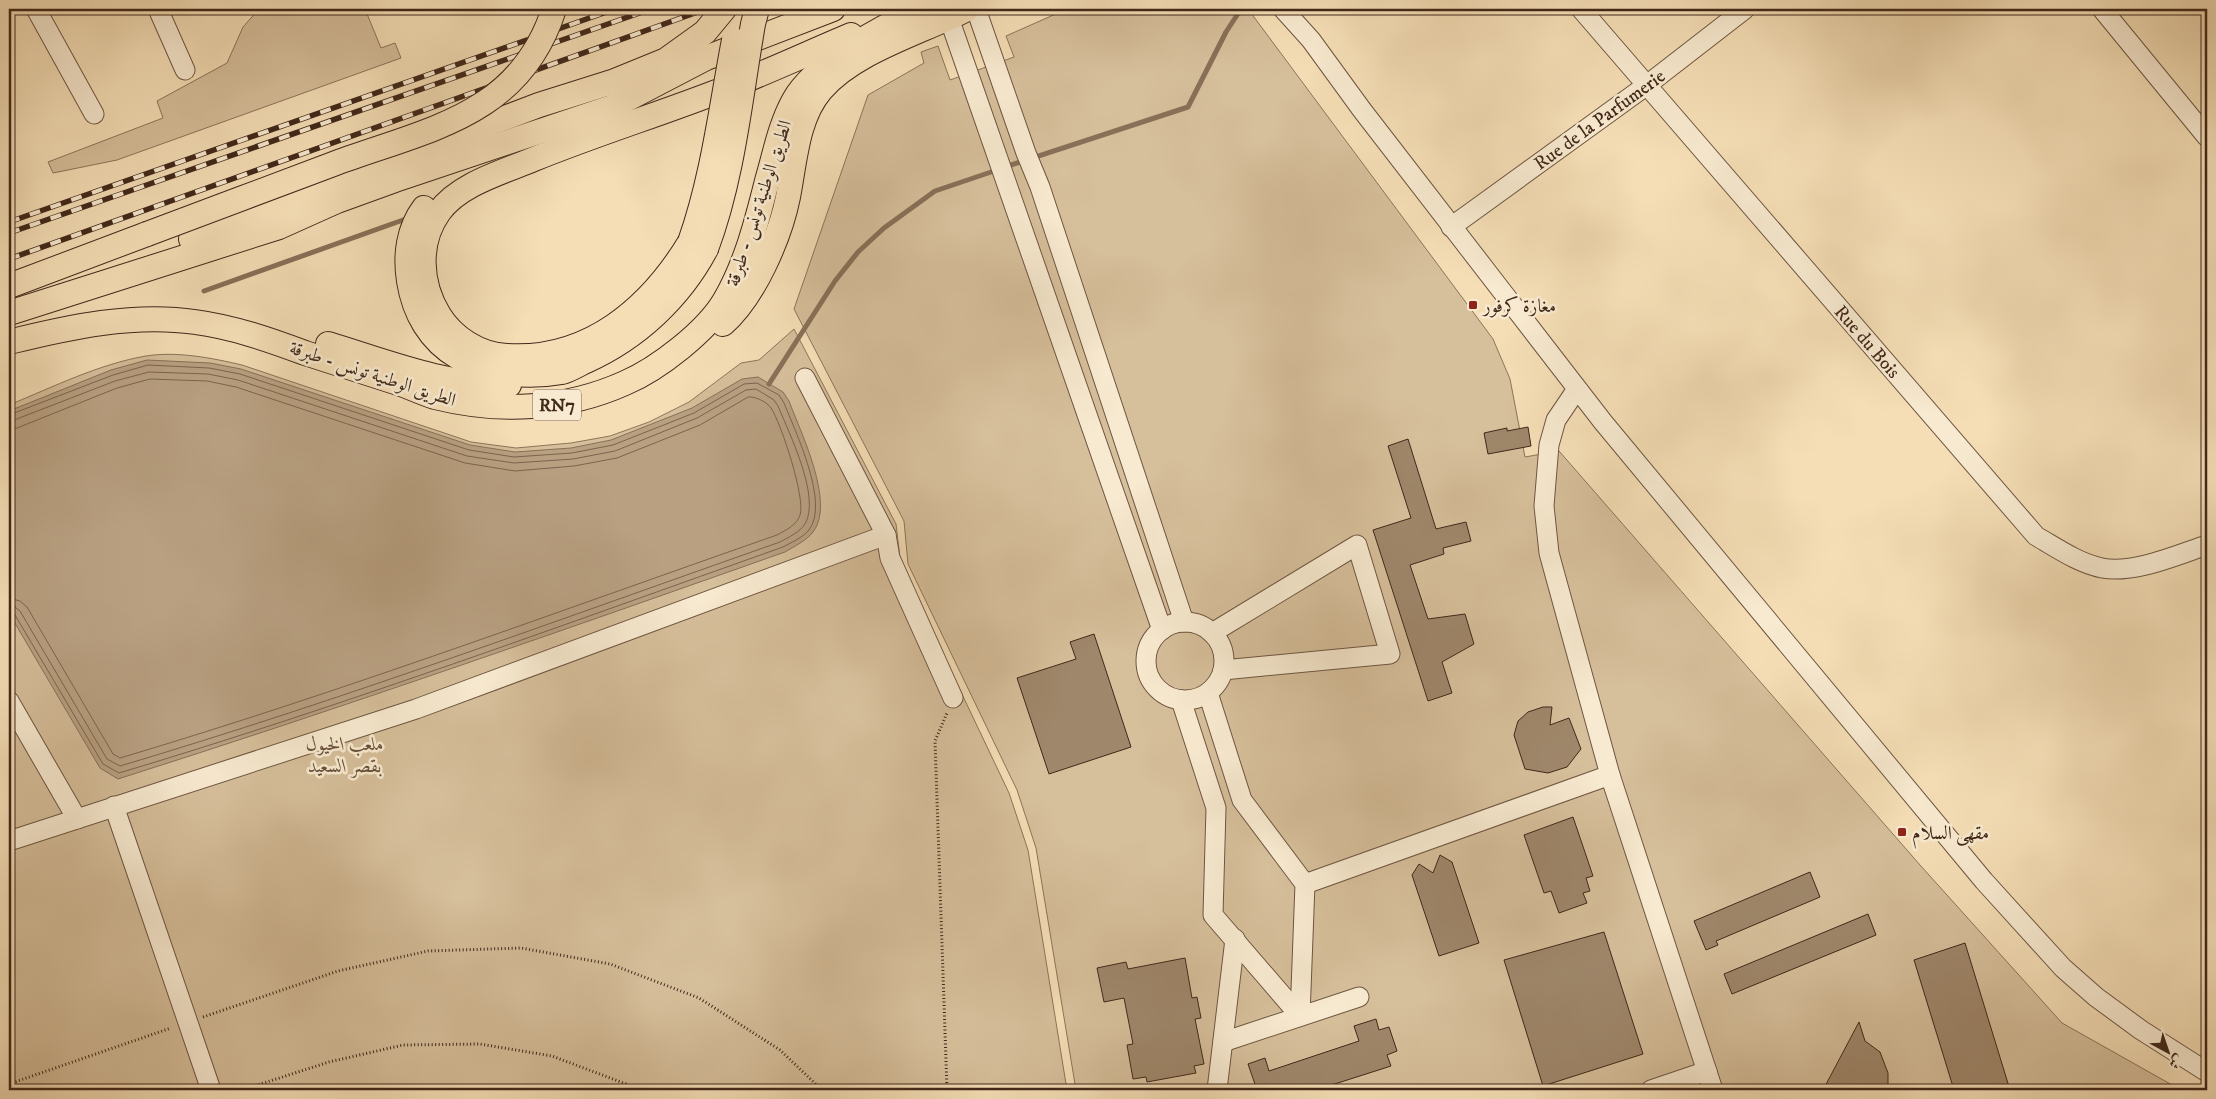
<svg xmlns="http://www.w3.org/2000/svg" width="2216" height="1099" font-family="'IM FELL DW Pica',Amiri,serif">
  <rect width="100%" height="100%" fill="#f5deb6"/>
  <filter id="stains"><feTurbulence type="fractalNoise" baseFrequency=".004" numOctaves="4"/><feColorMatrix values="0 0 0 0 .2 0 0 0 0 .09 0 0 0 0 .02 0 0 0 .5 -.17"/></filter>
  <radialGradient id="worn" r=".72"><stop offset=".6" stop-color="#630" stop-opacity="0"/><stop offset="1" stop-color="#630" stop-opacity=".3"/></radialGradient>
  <!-- green -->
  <g fill="#d6bf9b" stroke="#8c745a">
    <path d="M 259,9 L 365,9 L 381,48 L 395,43 L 401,58 L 117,160 L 53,173 L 48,162 L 163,118 L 157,101 L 227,63 L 243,27 Z"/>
    <path d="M 1067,9 L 1248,9 L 1493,339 L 1510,379 L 1525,457 L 1559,451 L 1920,865 L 2062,1023 L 2181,1090 L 1076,1090 L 1036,848 L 1017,790 L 908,564 L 904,521 L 794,309 L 868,95 L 924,63 L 921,52 L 938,46 L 950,80 L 1014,57 L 1006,36 Z"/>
    <path d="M 794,329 L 896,524 L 901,566 L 1009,793 L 1028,850 L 1067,1090 L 9,1090 L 9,405 C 53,387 99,364 146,356 C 177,351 212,358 242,365 L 471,442 L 516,448 L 571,443 L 610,436 L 649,422 L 689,402 L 741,363 L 759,360 Z"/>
  </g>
  <!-- water -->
  <path fill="#b8a081" stroke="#887058" d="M 147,360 L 210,363 L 241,369 L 470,445 L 515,452 L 571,448 L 611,440 L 692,408 L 742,379 L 758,377 L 783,392 L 789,401 C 800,431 836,503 813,532 C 806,541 795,546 785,552 C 564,630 342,708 118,779 L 100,768 L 9,613 L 9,411 L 111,370 Z"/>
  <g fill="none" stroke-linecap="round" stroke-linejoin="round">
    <!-- shore -->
    <g stroke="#7c644e" stroke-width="1">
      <path d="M 9,415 L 113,375 L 148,365 L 209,368 L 240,374 L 469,450 L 514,457 L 572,453 L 613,445 L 694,413 L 744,384 L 757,383 L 779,395 L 784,403 C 795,431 830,503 809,530 C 802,538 792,542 783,547 C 563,625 343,706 119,773 L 103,764 L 15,615 L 9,612"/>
      <path d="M 9,422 L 115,381 L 149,372 L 208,374 L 238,380 L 467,456 L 514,463 L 573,459 L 615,451 L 697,418 L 746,390 L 756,389 L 774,400 L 778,406 C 789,433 821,497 805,524 C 800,532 789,537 780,542 C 561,619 342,700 120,766 L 107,759 L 20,611 L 15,607 L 9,606"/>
      <path d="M 9,429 L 17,428 L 117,388 L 150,379 L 207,381 L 236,387 L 465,463 L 515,471 L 574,466 L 617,458 L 700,425 L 748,397 C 755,396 767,402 771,408 C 781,423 806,499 800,515 C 797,525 786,530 777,535 C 559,611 342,692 120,758 L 113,754 L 27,607 L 20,601 L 9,598"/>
    </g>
    <!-- stream -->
    <g stroke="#887058" stroke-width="5">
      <path d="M 1005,167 L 1188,107 L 1226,32 L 1241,9"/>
      <path d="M 204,291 L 403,220"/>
      <path d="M 769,384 L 835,281 L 858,252 L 884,228 L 935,191 L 997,170"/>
    </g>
  </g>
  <!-- building -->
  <g fill="#9f876b" stroke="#41281a">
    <path d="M 1528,427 L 1531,446 L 1488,454 L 1484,433 L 1507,428 L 1507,431 Z"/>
    <path d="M 1408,439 L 1436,529 L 1466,522 L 1471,541 L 1443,548 L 1444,554 L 1410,565 L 1428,619 L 1465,614 L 1474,644 L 1442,662 L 1452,693 L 1428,701 L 1373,530 L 1411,518 L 1388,446 Z"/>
    <path d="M 1094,634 L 1131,747 L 1049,774 L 1017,678 L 1076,659 L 1070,642 Z"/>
    <path d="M 1543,707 L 1552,707 L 1550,725 L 1569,718 L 1581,749 L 1567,767 L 1548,773 L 1525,769 L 1514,735 L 1518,721 L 1528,712 Z"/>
    <path d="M 1573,817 L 1593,876 L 1586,878 L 1590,891 L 1583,893 L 1587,903 L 1559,913 L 1551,891 L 1544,893 L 1524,835 Z"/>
    <path d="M 1440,855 L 1452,862 L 1479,943 L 1439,956 L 1412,875 L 1419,864 L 1433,873 Z"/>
    <path d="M 1810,872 L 1820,897 L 1716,941 L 1718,945 L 1706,950 L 1694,921 Z"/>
    <path d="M 1868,914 L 1876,935 L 1732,994 L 1724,974 Z"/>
    <path d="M 1604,932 L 1643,1054 L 1543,1086 L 1504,960 Z"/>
    <path d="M 1965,943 L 2010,1090 L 1954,1090 L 1914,960 Z"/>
    <path d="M 1185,958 L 1192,998 L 1197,997 L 1201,1018 L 1195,1019 L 1204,1064 L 1194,1066 L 1196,1073 L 1147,1082 L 1146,1077 L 1133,1079 L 1127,1045 L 1133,1044 L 1124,998 L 1104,1002 L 1097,968 L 1126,962 L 1128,969 Z"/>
    <path d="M 1376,1019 L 1379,1030 L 1389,1027 L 1397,1051 L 1387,1055 L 1391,1066 L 1316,1090 L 1257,1090 L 1248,1064 L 1265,1058 L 1269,1071 L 1359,1041 L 1354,1026 Z"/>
    <path d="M 1859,1022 L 1865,1041 L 1880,1052 L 1888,1073 L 1888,1090 L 1823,1090 Z"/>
  </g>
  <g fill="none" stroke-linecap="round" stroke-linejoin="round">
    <!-- minor casing -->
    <g stroke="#6e5641" stroke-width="21">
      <g id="minor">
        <path d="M 36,9 L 94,114"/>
        <path d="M 158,9 L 185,70"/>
        <path d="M 976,9 L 1026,153 L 1040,187 L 1184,622"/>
        <path d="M 1283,9 L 1311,40 L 1362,110 L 1603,422 L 1984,881 L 2063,968 L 2096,997 L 2141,1030 L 2207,1072"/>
        <path d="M 1581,9 L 2036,536 C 2057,548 2078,563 2102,568 C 2134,574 2177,555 2207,545"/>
        <path d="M 2102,9 L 2207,137"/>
        <path d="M 949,18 L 1162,630"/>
        <path d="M 1451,227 L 1647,85 L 1745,9"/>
        <path d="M 805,378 L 886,535 L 890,558 L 953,698"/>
        <path d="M 1577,389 L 1556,420 L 1549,445 L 1544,506 L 1549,553 L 1610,775 L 1713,1090"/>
        <circle cx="1185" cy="661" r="39"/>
        <path d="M 1212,633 L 1357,545 L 1390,654 L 1223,670"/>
        <path d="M 1208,693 L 1242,800 L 1305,884 L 1300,1016"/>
        <path d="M 1181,700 L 1216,808 L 1213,915 L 1300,1016"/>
        <path d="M 9,701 L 77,819"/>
        <path d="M 114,806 L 211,1090"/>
        <path d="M 9,841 L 416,709 L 886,535"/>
        <path d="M 1305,884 L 1610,775"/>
        <path d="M 1223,1042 L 1359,997"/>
        <path d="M 1217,1090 L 1235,939"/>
        <path d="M 1651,1090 L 1707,1071"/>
      </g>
    </g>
    <!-- major casing -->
    <g stroke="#41281a" stroke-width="26">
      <g id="major">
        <path d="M 424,208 C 408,229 405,256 409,281 C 414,313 430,341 458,357 C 488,375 528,378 562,372 C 570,370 579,364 586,361 C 637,338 680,298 706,249"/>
        <path d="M 191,239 L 351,176 L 539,105 L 612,82 L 666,60 L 705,32 L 724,9"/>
        <path d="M 690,242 C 650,308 589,361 507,356 C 480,355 453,338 439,315 C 420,284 417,243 439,212 C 459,184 503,172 534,159 C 593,135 654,116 714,93 C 761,75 806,54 851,35"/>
        <path d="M 9,286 L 147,234"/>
        <path d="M 9,313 L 279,227 L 337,201 L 395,180 L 612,107 L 706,58 L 833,9"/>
        <path d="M 723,324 C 754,297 780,237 788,197 C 795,161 797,118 821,90 C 854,51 923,32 967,9"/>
        <path d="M 9,342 C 69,327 134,313 195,322 C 233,327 270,340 305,353 C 336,363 367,373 398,383 C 410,387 422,393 435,397 C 499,413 565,410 625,383 C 658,369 707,331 725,300 C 746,264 757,221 767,181 C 775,154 780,125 794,100 C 815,63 884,25 923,9"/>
        <path d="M 328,344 C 387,362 446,386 509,385"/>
      </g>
    </g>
    <!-- path -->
    <g stroke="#41281a" stroke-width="3" stroke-dasharray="1 2.5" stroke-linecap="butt">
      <path d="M 203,1017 L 338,971 L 428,951 L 521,948 L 610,964 L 699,998 L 780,1050 L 822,1090"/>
      <path d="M 9,1084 L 171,1028"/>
      <path d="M 242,1090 L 329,1062 L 403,1045 L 480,1044 L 552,1056 L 626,1084 L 635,1090"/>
      <path d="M 947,1090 L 935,741 L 947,713"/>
    </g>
    <!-- minor -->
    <use href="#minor" stroke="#f8ead0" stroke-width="19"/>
    <!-- major -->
    <use href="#major" stroke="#f5deb6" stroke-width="24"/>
    <!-- rail casing -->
    <g stroke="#41281a" stroke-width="5.5">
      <g id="rail">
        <path d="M 9,222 L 615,9"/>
        <path d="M 9,233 L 651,9"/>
        <path d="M 9,259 L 706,9"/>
      </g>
    </g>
    <!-- rail -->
    <use href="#rail" stroke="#f8ead0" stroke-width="4" stroke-dasharray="11" stroke-linecap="butt"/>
    <!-- major-bridge casing -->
    <g stroke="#41281a" stroke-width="26" stroke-linecap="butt">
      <g id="major-bridge">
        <path d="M 147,234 C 210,210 273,187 336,163 C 428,129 520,116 554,9"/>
        <path d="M 690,242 C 713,177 721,108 734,40"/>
        <path d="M 706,249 C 733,177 740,99 753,24 L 757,9"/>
      </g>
    </g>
    <!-- major-bridge -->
    <use href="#major-bridge" stroke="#f5deb6" stroke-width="24"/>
  </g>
  <!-- markers -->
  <g fill="#8f2418" stroke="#f8ead0" stroke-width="2">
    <rect x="1468" y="300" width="10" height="10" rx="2.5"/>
    <rect x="1897" y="827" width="10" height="10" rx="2.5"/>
  </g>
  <g text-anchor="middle" stroke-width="5" stroke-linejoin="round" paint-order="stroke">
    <!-- shield labels -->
    <rect fill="#f8ead0" stroke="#786251" stroke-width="1" x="533" y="389.5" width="48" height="31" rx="4"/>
    <g font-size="18" font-weight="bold" fill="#41281a">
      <text x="557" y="411">RN7</text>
    </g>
    <!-- street labels -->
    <g font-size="19" fill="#41281a" stroke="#f8ead0">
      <text transform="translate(1599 119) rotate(-36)" y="7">Rue de la Parfumerie</text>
      <text transform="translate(758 203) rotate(-72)" y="7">الطريق الوطنية تونس - طبرقة</text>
      <text transform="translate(1868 341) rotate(49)" y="7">Rue du Bois</text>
      <text transform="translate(373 373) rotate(18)" y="7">الطريق الوطنية تونس - طبرقة</text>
    </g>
    <!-- poi labels -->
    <g font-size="19" fill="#41281a" stroke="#f8ead0" text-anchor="start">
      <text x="1483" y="312">مغازة كرفور</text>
      <text x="1912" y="839">مقهى السلام</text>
    </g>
    <!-- park labels -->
    <g font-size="19" font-style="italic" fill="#664e3a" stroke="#f8ead0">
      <text x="345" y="750">ملعب الخيول<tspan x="345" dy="22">بقصر السعيد</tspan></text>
    </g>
  </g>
  <!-- margin -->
  <rect width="2216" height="1099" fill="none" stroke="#f5deb6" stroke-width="30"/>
  <rect x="10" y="10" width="2196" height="1079" fill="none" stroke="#41281a" stroke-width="2.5"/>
  <rect x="15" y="15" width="2186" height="1069" fill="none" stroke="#41281a"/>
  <!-- north arrow -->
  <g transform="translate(2168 1052) rotate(140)" stroke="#f8ead0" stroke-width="4" paint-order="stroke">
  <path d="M0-4L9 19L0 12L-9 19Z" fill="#41281a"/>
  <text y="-8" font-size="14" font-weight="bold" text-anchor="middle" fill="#41281a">ش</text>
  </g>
  <rect width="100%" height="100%" filter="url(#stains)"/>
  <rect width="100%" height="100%" fill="url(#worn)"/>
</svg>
